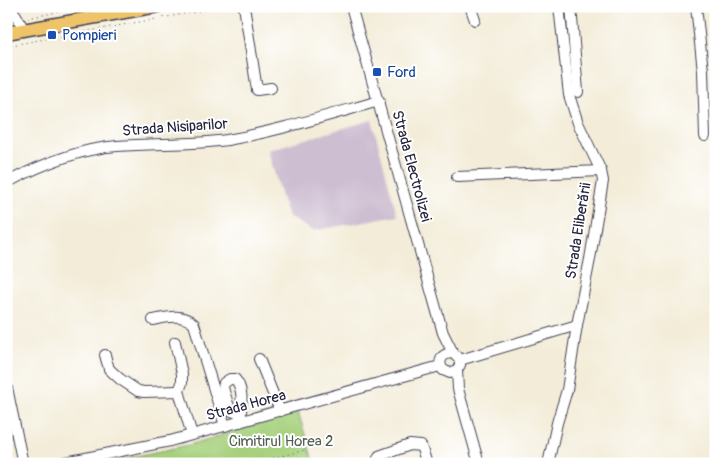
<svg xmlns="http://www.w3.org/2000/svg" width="722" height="470" font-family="Pangolin,sans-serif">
  <rect width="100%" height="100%" fill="#fff"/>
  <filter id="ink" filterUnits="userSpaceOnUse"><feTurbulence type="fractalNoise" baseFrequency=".02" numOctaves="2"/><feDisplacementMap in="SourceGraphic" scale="10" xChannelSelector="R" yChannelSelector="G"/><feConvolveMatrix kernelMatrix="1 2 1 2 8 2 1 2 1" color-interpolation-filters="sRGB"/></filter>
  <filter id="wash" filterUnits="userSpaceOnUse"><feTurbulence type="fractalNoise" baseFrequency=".0096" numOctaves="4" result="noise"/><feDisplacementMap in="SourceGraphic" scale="20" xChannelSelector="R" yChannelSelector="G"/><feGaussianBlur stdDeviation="1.12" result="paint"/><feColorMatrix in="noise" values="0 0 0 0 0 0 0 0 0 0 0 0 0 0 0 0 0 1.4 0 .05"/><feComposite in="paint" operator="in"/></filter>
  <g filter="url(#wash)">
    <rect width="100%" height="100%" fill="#f3ecd8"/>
    <!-- industrial -->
    <path fill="#cebed1" d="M 372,120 L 397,215 L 313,231 L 288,216 L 282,200 L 268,150 Z"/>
    <!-- green -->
    <path fill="#a6d07c" stroke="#64795c" d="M 298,412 L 314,464 L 118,464 L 117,460 L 189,445 Z"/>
  </g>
  <g filter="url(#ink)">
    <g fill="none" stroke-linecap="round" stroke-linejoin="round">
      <!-- minor casing -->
      <g stroke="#414053" stroke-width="12">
        <g id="minor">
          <path d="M 7,6 L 16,15 L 24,30"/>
          <path d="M 244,6 L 257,90 L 271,88"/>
          <path d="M 351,6 L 443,333 L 453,353"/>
          <path d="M 470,6 L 475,20"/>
          <path d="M 571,6 L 578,92"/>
          <path d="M 696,6 L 703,71 L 705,136"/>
          <path d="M 457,177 L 601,171"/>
          <path d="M 6,183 C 40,165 78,149 117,146 C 154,143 191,145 227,140 C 278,131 329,115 379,101"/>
          <path d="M 153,320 C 168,317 182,313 194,324 L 225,426"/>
          <path d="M 175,342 L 182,374 L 182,383 L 179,391 L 192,435"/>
          <path d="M 105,355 L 109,369 L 120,379 L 138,391 L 144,392 L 179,391"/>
          <path d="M 259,359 L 280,411"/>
          <path d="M 460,360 L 577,325"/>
          <path d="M 457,370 L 450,373 L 443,370 C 437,361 442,353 453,353 L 460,360 L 460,365 L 457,370 L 458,389 L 479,464"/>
          <path d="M 6,383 L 23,464"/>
          <path d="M 240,422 C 241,408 245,390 235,379 L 230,379 L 224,383 L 223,388 L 230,410 L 241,415"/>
          <path d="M 56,464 L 170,441 L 440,366"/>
          <path d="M 376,464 L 379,456 L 410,445 L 421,446 L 427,464"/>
          <path d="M 548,464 L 557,423 L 567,390 L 577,325 L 590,259 L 603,181 L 601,171 L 578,123 L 569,95 L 559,6"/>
        </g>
      </g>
      <!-- major casing -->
      <g stroke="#414053" stroke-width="15">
        <path id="major" d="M 6,33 L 158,6"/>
      </g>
      <!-- path -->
      <g stroke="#414053" stroke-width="1" stroke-dasharray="1 4" stroke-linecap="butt">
        <path d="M 28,18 L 88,6"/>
        <path d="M 6,46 L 228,6"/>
        <path d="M 30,462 L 45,462"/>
        <path d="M 249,464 L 305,450"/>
      </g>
      <!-- minor -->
      <use href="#minor" stroke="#fff" stroke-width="10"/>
      <!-- major -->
      <use href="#major" stroke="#efc469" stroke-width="12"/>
    </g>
  </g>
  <!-- markers -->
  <g fill="#1a4fb4" stroke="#fff" stroke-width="2">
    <rect x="47" y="30" width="10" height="10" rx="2.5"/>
    <rect x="372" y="67" width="10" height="10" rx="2.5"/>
  </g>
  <g text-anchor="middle" stroke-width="4" stroke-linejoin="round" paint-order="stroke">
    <!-- transit labels -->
    <g font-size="15" fill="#164399" stroke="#fff" text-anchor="start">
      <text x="62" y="40">Pompieri</text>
      <text x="387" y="77">Ford</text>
    </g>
    <!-- street labels -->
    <g font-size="15" fill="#22223b" stroke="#fff">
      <text transform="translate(175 127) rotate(-4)" y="5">Strada Nisiparilor</text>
      <text transform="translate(412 166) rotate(75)" y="5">Strada Electrolizei</text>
      <text transform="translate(578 231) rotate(-81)" y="5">Strada Eliberării</text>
      <text transform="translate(246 405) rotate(-15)" y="5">Strada Horea</text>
    </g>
    <!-- park labels -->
    <g font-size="15" fill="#505f52" stroke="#fff">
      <text x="281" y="446">Cimitirul Horea 2</text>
    </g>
  </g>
  <!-- margin -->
  <rect width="722" height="470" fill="none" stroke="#fff" stroke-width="25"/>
</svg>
